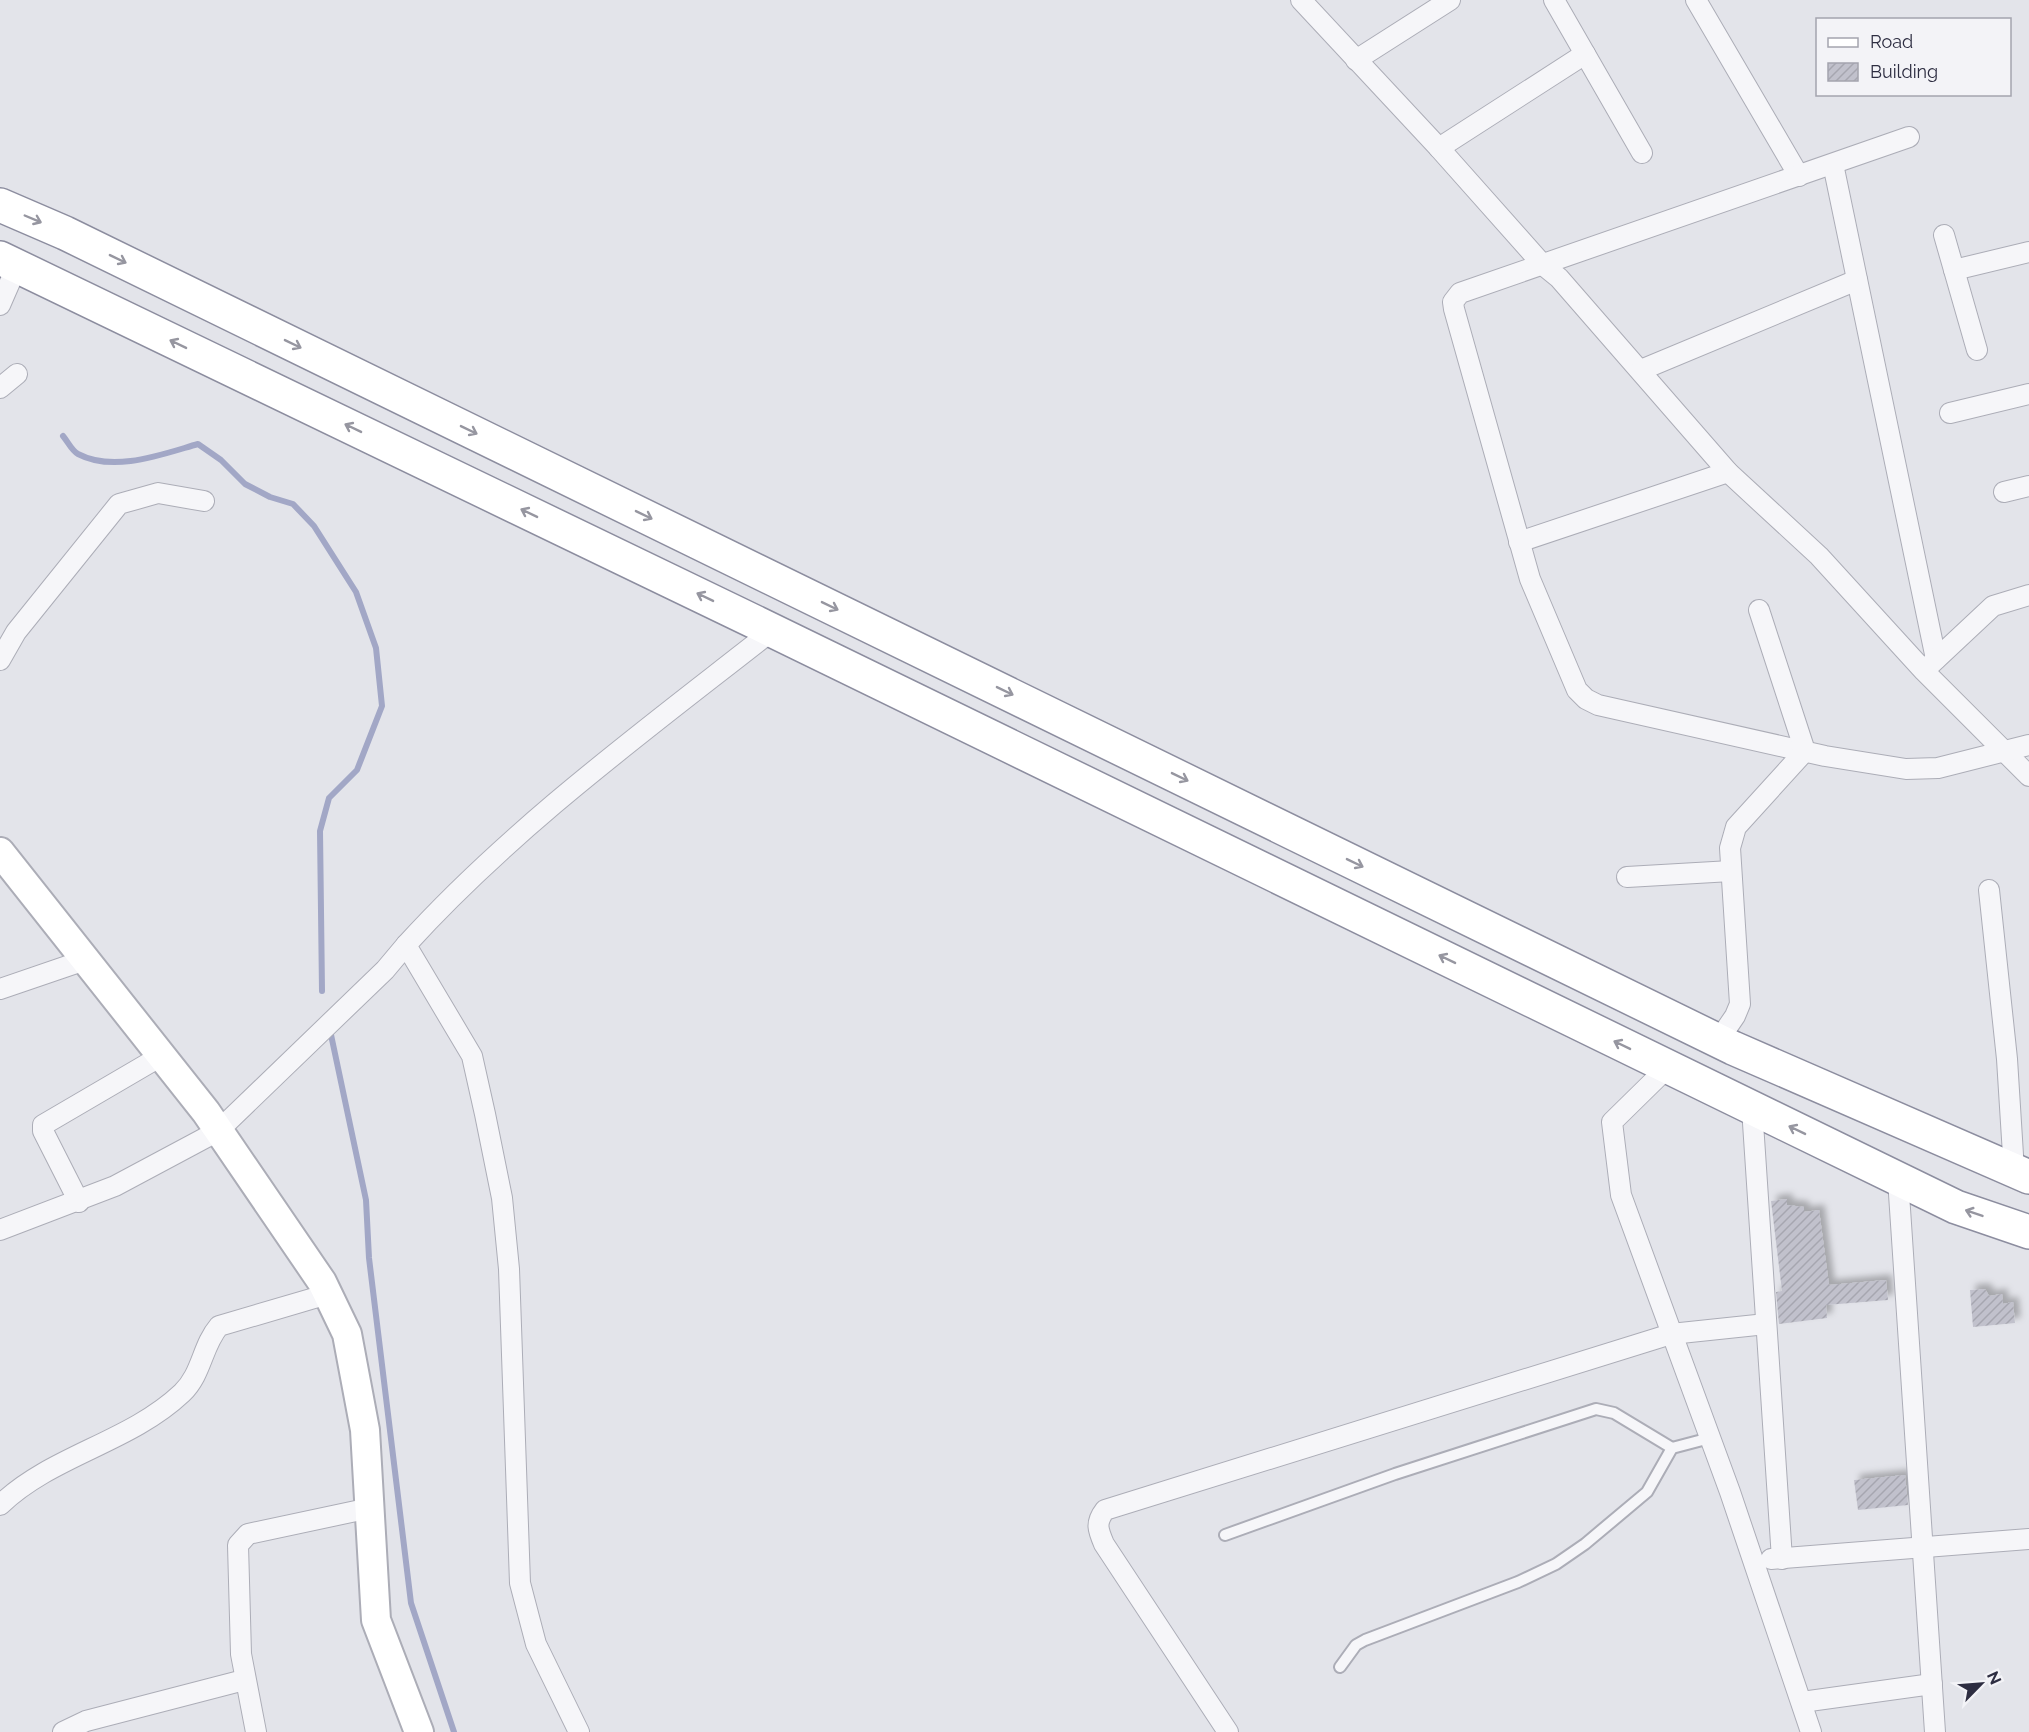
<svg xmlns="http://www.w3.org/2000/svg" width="2029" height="1732" font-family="Raleway,sans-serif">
  <defs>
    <pattern id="building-hatch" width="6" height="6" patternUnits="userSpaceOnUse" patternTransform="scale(1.5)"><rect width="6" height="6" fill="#c1c1cc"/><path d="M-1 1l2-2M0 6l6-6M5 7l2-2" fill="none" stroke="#a6a6b0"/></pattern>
    <filter id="shadow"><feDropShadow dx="5.5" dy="-5.5" stdDeviation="3" flood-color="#0004"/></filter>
  </defs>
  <rect width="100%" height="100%" fill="#e3e4ea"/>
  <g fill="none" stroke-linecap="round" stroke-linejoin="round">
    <!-- stream -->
    <g stroke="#a2a7c6" stroke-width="6">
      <path d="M 63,436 C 68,442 72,451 78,454 C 114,473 163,454 198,444 L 221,460 L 245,484 L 270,497 L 293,504 L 314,526 L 356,592 L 376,648 L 382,706 L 357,770 L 329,798 L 320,831 L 322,991"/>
      <path d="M 330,1030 L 366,1200 L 369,1258 L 411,1603 L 454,1732"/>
    </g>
  </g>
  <!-- building -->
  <g fill="url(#building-hatch)" filter="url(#shadow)">
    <path d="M 1787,1199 L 1787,1205 L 1804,1207 L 1804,1212 L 1819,1210 L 1829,1285 L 1886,1280 L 1888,1300 L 1826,1305 L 1827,1318 L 1779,1324 L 1776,1292 L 1782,1291 L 1771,1201 Z"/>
    <path d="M 1985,1289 L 1989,1296 L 2002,1294 L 2003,1304 L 2013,1302 L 2015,1323 L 1973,1327 L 1970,1290 Z"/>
    <path d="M 1905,1475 L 1908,1505 L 1858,1510 L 1854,1480 Z"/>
  </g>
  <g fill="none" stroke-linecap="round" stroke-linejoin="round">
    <!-- lane casing -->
    <g stroke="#acadb7" stroke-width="14">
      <g id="lane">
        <path d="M 1225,1535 L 1395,1474 L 1596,1409 L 1614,1413 L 1672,1448"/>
        <path d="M 1340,1667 L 1356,1645 L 1365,1640 L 1518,1582 L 1556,1564 L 1585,1544 L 1647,1492 L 1672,1448 L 1710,1438"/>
      </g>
    </g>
    <!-- street casing -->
    <g stroke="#acadb7" stroke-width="22">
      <g id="street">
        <path d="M 1301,0 L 1439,148 L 1543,265 L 1559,278 L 1728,472 L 1819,556 L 1924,671 L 2029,776"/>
        <path d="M 1554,0 L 1642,153"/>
        <path d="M 1696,0 L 1799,176"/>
        <path d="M 1356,60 L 1450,0"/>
        <path d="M 1909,137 L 1460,293 L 1453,302 L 1454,309 L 1530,579 L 1577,690 L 1586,699 L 1598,705 L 1825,756 L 1906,769 L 1938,768 L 2029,745"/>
        <path d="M 1439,148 L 1585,54"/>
        <path d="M 1833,164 L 1936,659"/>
        <path d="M 1944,235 L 1977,350"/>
        <path d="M 1954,270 L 2029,252"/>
        <path d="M 0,305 L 17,266"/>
        <path d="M 1641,370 L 1857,280"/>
        <path d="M 0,388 L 17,374"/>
        <path d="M 1950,413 L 2029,394"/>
        <path d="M 2004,492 L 2029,486"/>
        <path d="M 1519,542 L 1728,472"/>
        <path d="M 0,660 L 16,632 L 119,504 L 158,493 L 204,501"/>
        <path d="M 1930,665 L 1993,606 L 2029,595"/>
        <path d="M 1627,877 L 1731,871"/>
        <path d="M 1989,890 L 2007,1059 L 2014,1171"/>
        <path d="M 0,989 L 85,960"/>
        <path d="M 1718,1041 L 1735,1016 L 1740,1004 L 1730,848 L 1736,827 L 1805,751 L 1759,610"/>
        <path d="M 1668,1067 L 1612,1122 L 1621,1195 L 1730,1492 L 1811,1732"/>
        <path d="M 1752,1108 L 1782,1559"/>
        <path d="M 1898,1179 L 1935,1732"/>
        <path d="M 79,1202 L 43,1131 L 43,1125 L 161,1056"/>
        <path d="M 0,1230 L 115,1186 L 218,1131 L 385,970 L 406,945"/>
        <path d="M 0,1505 C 52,1455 129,1443 182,1393 C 202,1374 202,1346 219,1326 L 328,1294"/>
        <path d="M 1771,1559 L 2029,1539"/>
        <path d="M 1802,1702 L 1932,1684"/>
        <path d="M 63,1732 L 86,1721 L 244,1680"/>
        <path d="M 256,1732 L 241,1654 L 238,1545 L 248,1534 L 370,1508"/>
        <path d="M 579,1732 L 536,1644 L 520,1583 L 509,1269 L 502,1198 L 485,1114 L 472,1056 L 406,945 C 514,826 647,729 773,630"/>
        <path d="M 1228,1732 L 1104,1544 C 1098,1530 1095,1523 1105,1510 L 1671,1334 L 1766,1324"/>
      </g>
    </g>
    <!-- secondary casing -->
    <g stroke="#acadb7" stroke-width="32">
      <path id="secondary" d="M 0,852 L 206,1112 L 322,1282 L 347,1334 L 365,1430 L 376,1620 L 419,1732"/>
    </g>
    <!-- highway casing -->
    <g stroke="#8c8d9f" stroke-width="36">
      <g id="highway">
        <path d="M 0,205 L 65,233 L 1733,1048 L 2029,1177"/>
        <path d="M 0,258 L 757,623 L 1956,1207 L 2029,1232"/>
      </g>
    </g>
    <!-- lane -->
    <use href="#lane" stroke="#f6f6f9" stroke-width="10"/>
    <!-- street -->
    <use href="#street" stroke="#f6f6f9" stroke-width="20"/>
    <!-- secondary -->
    <use href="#secondary" stroke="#fff" stroke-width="28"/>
    <!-- highway -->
    <use href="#highway" stroke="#fff" stroke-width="33"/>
  </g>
  <!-- one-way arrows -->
  <defs><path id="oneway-shaft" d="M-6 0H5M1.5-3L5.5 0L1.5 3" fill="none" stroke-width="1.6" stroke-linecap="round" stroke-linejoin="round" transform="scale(1.5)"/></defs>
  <g stroke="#9696a0">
    <use href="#oneway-shaft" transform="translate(33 219) rotate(23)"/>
    <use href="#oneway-shaft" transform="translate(118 259) rotate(26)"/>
    <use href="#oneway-shaft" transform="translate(178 344) rotate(-154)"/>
    <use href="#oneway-shaft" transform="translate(293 344) rotate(26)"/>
    <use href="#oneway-shaft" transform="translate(353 428) rotate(-154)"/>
    <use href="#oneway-shaft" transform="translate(469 430) rotate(26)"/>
    <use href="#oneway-shaft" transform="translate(529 513) rotate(-154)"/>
    <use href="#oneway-shaft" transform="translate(644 515) rotate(26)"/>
    <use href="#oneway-shaft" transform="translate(705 597) rotate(-154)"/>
    <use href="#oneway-shaft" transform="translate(830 606) rotate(26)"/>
    <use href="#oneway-shaft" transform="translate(1005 691) rotate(26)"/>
    <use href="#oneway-shaft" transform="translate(1180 777) rotate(26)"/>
    <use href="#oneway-shaft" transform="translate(1355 863) rotate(26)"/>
    <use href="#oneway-shaft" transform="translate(1447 959) rotate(-154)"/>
    <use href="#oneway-shaft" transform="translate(1622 1045) rotate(-154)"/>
    <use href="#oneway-shaft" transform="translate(1797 1130) rotate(-154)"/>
    <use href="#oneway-shaft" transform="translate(1974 1213) rotate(-161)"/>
  </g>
  <!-- legend -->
  <rect x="1816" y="18" width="195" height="78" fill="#f3f3f7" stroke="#a4a4ae" stroke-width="1.5"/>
  <rect x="1828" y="38" width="30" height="9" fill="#ffffff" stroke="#a4a4ae" stroke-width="1.5"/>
  <text x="1870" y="48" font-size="18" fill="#2d2d41">Road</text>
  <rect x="1828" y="63" width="30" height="18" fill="url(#building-hatch)" stroke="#a4a4ae" stroke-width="1.5"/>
  <text x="1870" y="78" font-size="18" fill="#2d2d41">Building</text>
  <!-- north arrow -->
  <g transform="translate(1981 1684) rotate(65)" stroke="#f3f3f7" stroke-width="4.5" paint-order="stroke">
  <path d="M0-4.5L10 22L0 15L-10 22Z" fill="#2d2d41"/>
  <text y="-9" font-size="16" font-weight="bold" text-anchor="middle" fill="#2d2d41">N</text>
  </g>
</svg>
